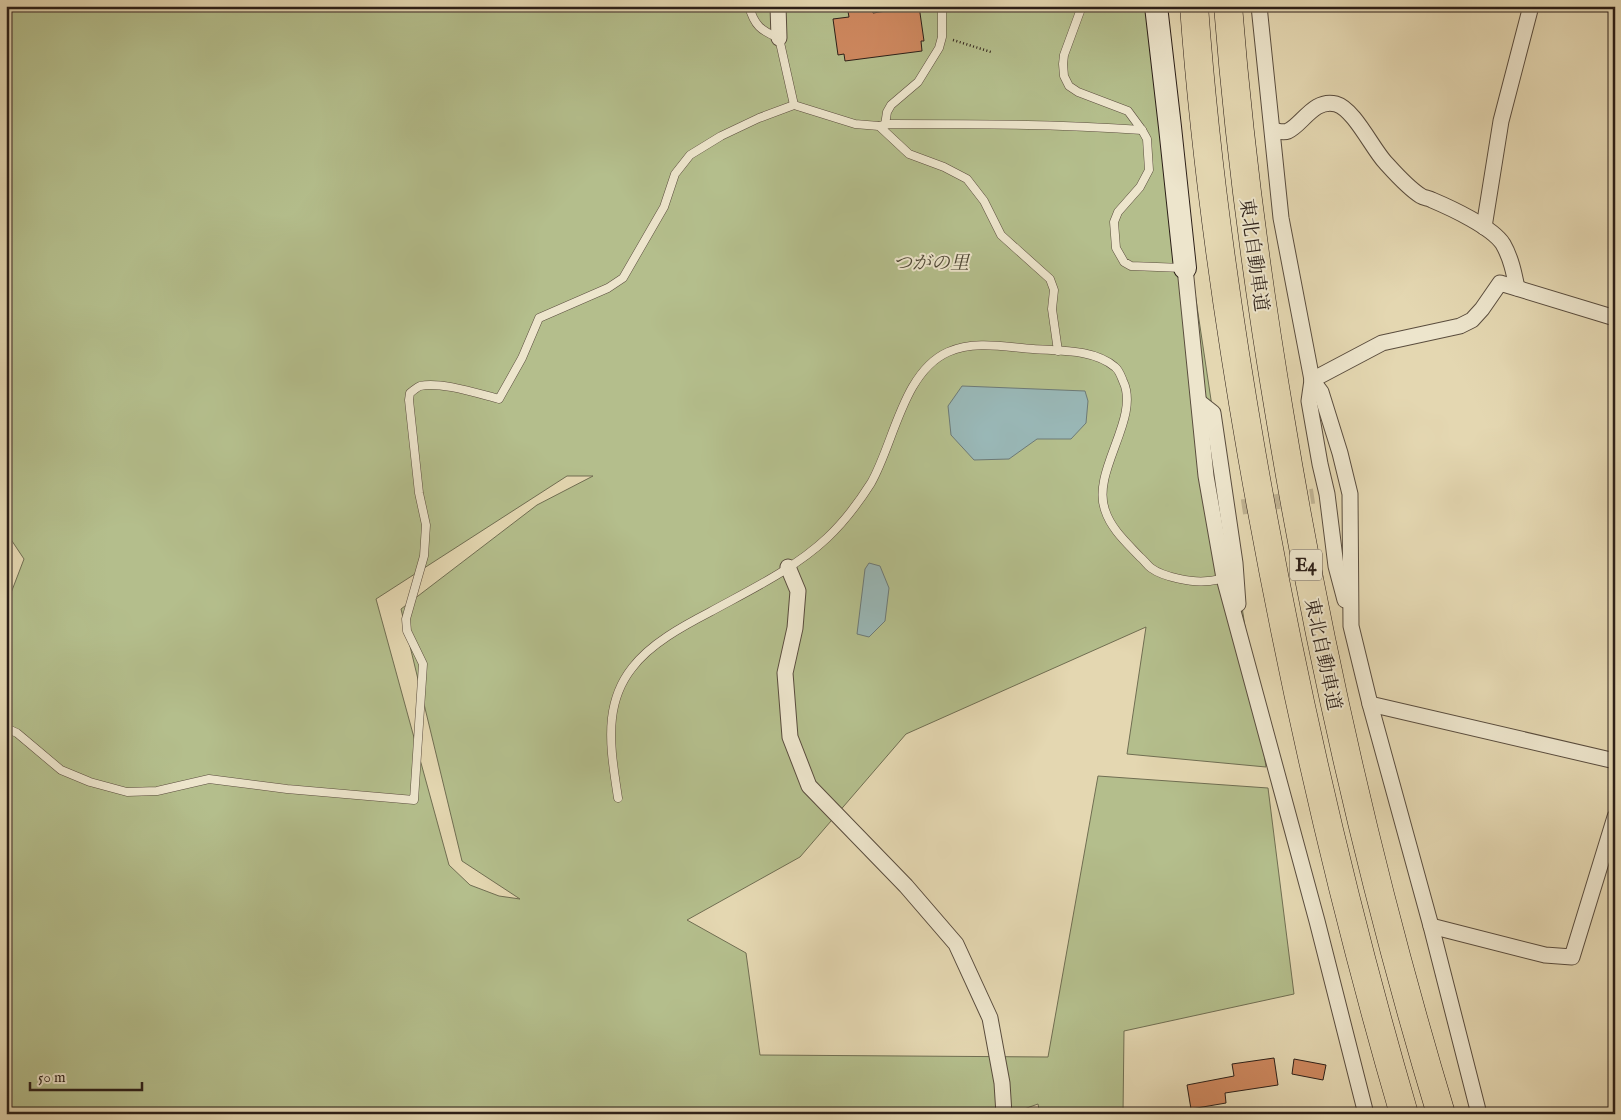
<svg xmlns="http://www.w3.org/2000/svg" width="1621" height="1120" font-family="'IM FELL English','Noto Serif JP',serif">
  <rect width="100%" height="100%" fill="#e4d7b1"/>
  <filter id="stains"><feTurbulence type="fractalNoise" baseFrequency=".004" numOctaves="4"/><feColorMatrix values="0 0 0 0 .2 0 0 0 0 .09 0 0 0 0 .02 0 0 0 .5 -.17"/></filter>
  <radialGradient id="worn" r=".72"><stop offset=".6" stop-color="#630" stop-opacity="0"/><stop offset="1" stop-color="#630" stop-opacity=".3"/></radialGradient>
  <!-- green -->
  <path fill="#b4be8c" stroke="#706e52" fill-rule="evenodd" d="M 6,6 L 1152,6 L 1266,767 L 1127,754 L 1146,627 L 906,734 L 800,857 L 687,920 L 746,953 L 760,1055 L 1048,1057 L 1098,776 L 1268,788 L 1294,994 L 1124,1031 L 1123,1114 L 1040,1114 L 1038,1104 L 1010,1114 L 6,1114 L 6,606 L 24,559 L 6,532 ZM 567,476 L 593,476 L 537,505 L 401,609 L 462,861 L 520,899 L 499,896 L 470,885 L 449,865 L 376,599 Z"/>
  <!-- water -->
  <g fill="#99b7b6" stroke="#6d7a77">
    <path d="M 962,386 L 1085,391 L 1088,401 L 1086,423 L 1071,439 L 1037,439 L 1009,459 L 974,460 L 951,435 L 948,406 Z"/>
    <path d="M 869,563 L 880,566 L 889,588 L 885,621 L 869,637 L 857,634 L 865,569 Z"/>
  </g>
  <!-- building -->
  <g fill="#ce885f" stroke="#2c1f18">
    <path d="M 847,6 L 871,6 L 873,13 L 919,6 L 924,41 L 921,41 L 922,51 L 845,61 L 844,54 L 838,55 L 833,19 L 849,17 Z"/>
    <path d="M 1274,1058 L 1278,1085 L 1225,1093 L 1226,1103 L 1191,1109 L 1187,1085 L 1234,1076 L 1232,1064 Z"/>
    <path d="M 1294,1059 L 1326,1065 L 1323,1080 L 1292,1074 Z"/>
  </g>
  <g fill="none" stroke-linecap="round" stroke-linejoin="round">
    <!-- street-tunnel -->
    <path stroke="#bfb292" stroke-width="15" stroke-dasharray="15 8" stroke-linecap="butt" d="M 1242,507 L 1314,496"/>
    <!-- lane casing -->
    <g stroke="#5a4d3e" stroke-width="9">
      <g id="lane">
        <path d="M 749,6 C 754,25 761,31 779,38 L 794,105"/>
        <path d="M 1082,6 L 1064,55 L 1063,64 L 1064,76 L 1069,86 L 1078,92 L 1128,111 L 1142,130 L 1147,139 L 1149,170 L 1140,187 L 1118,212 L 1114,222 L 1116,248 L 1124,262 L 1131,266 L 1183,268"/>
        <path d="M 885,125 L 887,112 L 891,105 L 918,82 L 939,48 L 942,37 L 942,6"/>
        <path d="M 879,126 L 890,124 C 974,124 1058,124 1142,130"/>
        <path d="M 6,728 L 17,733 L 61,770 L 90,782 L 127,792 L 157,791 L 209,779 L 287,789 L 414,800 L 423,664 L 407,631 L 406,619 L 424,556 L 426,525 L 419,493 L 409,400 L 410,393 C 413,391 417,387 420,386 C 440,381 479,394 499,399 L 522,358 L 539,318 L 608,288 L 623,278 L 664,207 L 675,174 L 690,155 L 721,136 L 759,118 L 794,105 L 855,124 L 879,126 L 909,154 L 944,167 L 967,179 L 984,201 L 1001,235 L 1050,279 L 1054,290 L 1052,309 L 1058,351"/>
        <path d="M 618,798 C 614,771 609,744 612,718 C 614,701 621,682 632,668 C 650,644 683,626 710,612 C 750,590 794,569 827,538 C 844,522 859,502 871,483 C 894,443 903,372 948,352 C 974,340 1006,347 1033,349 C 1060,351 1094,349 1115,367 C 1119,370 1121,376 1123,381 C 1141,418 1091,471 1105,510 C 1111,529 1127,543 1140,557 C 1144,560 1147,565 1151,568 C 1163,577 1193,583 1208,581 C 1213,581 1219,579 1224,578"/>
      </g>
    </g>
    <!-- street casing -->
    <g stroke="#5a4d3e" stroke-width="17">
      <g id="street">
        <path d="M 778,6 L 779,38"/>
        <path d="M 1259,6 L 1281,218 L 1312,380 L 1309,401 L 1320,464 L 1327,494 L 1336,566 L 1345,600"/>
        <path d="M 1273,130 C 1278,131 1283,133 1288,131 C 1302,125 1314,98 1336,104 C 1354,109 1372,148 1385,162 C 1395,173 1408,188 1421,196 C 1424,198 1429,198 1432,200 C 1451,208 1492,227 1503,244 C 1511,258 1514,273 1517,288"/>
        <path d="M 1484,227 L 1501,121 L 1531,6"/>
        <path d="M 1185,268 L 1206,476 L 1224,578 L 1317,921 L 1366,1114"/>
        <path d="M 1312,380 L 1321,392 L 1340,453 L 1350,494 L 1351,626 L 1370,704 L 1431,926 L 1479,1114"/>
        <path d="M 1312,380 L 1382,343 L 1460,326 L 1472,320 L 1482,309 L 1500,283 L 1615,318"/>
        <path d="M 1199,402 L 1213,413 L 1235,563 L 1238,604"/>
        <path d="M 788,567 L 798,591 L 795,628 L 785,673 L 790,737 L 809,786 L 906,886 L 956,944 L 990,1018 L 1002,1083 L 1004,1114"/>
        <path d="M 1370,704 L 1615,761"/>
        <path d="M 1431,926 L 1545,955 L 1572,957 L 1615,817"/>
      </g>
    </g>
    <!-- secondary casing -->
    <g stroke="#2c1f18" stroke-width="24">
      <path id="secondary" d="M 1156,6 L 1170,127 L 1185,268"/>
    </g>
    <!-- highway casing -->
    <g stroke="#2c1f18" stroke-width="29">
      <g id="highway">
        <path d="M 1194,6 C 1205,157 1226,307 1252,456 C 1291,678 1341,898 1404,1114"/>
        <path d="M 1228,6 C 1239,144 1257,281 1280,417 C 1319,653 1372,885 1441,1114"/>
      </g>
    </g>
    <!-- path -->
    <path stroke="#2c1f18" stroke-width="2.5" stroke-dasharray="1 2.5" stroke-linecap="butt" d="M 953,40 L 991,52"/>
    <!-- lane -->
    <use href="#lane" stroke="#ede5cc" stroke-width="8"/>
    <!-- street -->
    <use href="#street" stroke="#ede5cc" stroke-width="15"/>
    <!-- secondary -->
    <use href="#secondary" stroke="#ede5cc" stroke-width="22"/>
    <!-- highway -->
    <use href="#highway" stroke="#e4d7b1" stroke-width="28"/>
  </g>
  <g text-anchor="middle" stroke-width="4" stroke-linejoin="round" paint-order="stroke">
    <!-- shield labels -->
    <rect fill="#ede5cc" stroke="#665a4e" stroke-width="1" x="1290" y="549.5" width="32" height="31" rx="4"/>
    <g font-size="18" font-weight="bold" fill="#2c1f18">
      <text x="1306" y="571">E4</text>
    </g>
    <!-- street labels -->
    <g font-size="19" fill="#2c1f18" stroke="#ede5cc">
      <text transform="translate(1255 255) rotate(82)" y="7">東北自動車道</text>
      <text transform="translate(1324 654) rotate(78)" y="7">東北自動車道</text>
    </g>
    <!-- park labels -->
    <g font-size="19" font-style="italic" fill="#4e4735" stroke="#ede5cc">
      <text x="931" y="269">つがの里</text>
    </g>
  </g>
  <!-- margin -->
  <rect width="1621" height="1120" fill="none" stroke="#e4d7b1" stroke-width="25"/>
  <rect x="8" y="8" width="1606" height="1105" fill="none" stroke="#2c1f18" stroke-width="2.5"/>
  <rect x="12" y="12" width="1596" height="1095" fill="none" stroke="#2c1f18"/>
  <!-- scale -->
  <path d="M30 1082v8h112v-8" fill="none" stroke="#2c1f18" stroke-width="2.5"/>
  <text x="38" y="1082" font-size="15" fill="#2c1f18" stroke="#ede5cc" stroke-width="4" paint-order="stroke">50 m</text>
  <rect width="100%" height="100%" filter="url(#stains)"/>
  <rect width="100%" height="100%" fill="url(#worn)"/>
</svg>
